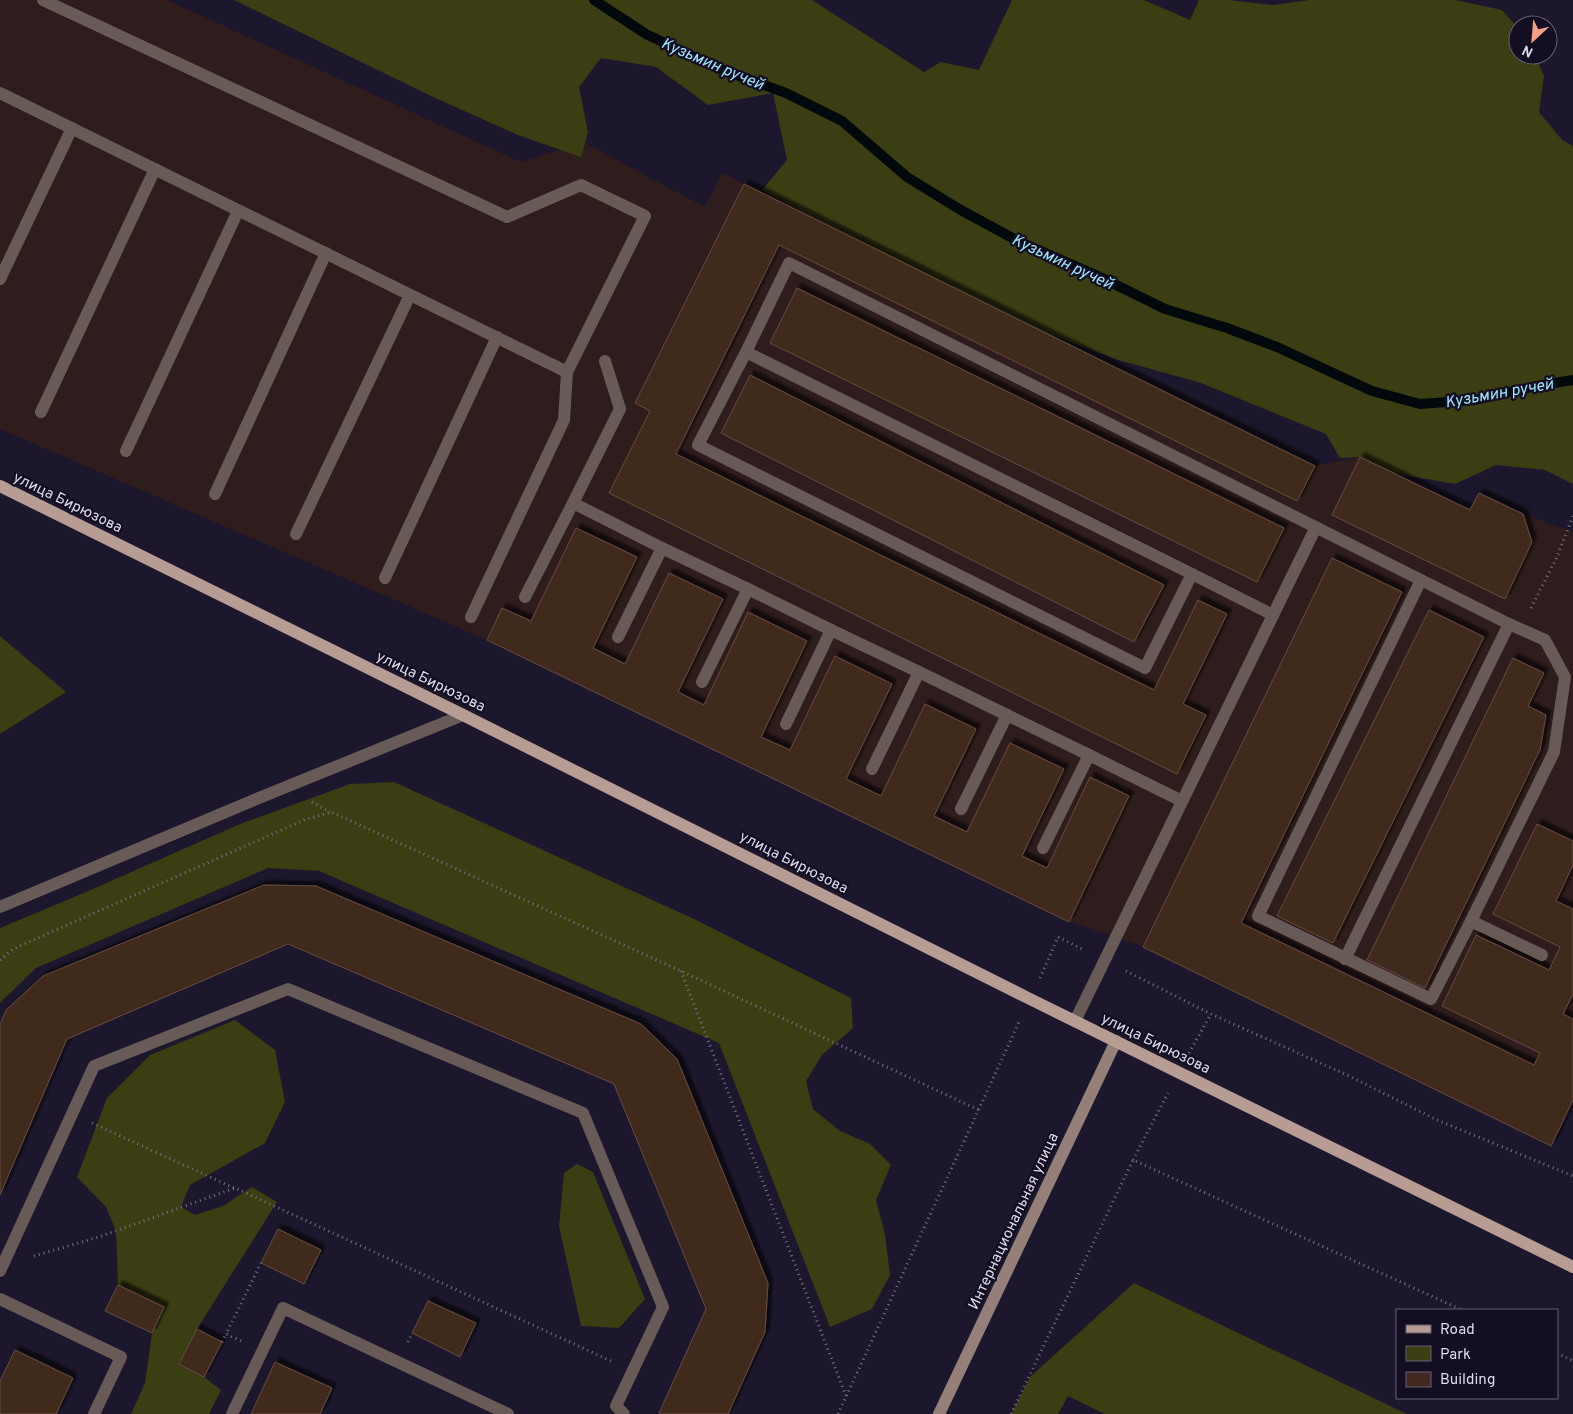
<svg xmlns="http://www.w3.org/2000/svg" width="1573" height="1414" font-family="Overpass,sans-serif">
  <defs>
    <filter id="shadow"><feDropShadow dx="4.5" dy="-4.5" stdDeviation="1" flood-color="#0009"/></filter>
  </defs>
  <rect width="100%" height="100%" fill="#1c172c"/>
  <!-- industrial -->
  <path fill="#2f1c1c" d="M 0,0 L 167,0 L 521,162 L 583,142 L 705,207 L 722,173 L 1314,466 L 1360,457 L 1470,510 L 1479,493 L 1523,514 L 1573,532 L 1573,1100 L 1551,1146 L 1143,947 L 1069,921 L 487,640 L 0,429 Z"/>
  <!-- green -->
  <g fill="#3b3d13">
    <path d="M 234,0 L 812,0 L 924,72 L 941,62 L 979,70 L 1012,0 L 1144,0 L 1190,20 L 1199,0 L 1228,0 L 1273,5 L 1309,0 L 1455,0 L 1502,10 L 1518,28 L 1518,55 L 1535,55 L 1544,76 L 1539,112 L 1562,140 L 1573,146 L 1573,484 L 1545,470 L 1496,465 L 1455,484 L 1393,473 L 1360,457 L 1340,458 L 1326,434 L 1201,383 L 1115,359 L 1034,328 L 835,229 L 762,190 L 787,160 L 773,93 L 708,105 L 656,67 L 601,58 L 579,87 L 588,132 L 581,157 L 518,135 L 431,96 Z"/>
    <path d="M 0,636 L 66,692 L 0,734 Z"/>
    <path d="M 394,782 L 694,919 L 851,998 L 853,1028 L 822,1055 L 806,1081 L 813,1109 L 840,1131 L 870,1144 L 891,1165 L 876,1200 L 885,1234 L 890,1275 L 872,1309 L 830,1327 L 719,1043 L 319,871 L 268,868 L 36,968 L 0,1003 L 0,928 L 86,892 L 240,824 L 350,784 Z"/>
    <path d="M 235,1020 L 275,1050 L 285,1102 L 265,1143 L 190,1185 L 181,1207 L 195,1215 L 223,1206 L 252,1187 L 277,1202 L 197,1329 L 179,1364 L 204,1377 L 221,1390 L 209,1414 L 131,1414 L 145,1383 L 152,1333 L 164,1307 L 118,1285 L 116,1231 L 106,1207 L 77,1177 L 107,1098 L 150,1055 Z"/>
    <path d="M 577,1164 L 593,1172 L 645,1299 L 619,1328 L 581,1326 L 559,1226 L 564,1173 Z"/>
    <path d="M 1134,1283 L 1407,1414 L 1105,1414 L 1068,1396 L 1058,1414 L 1011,1414 L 1030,1377 Z"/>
  </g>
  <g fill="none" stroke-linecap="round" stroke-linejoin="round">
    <!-- stream -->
    <path stroke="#01090d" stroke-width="10" d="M 594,0 L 646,34 L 715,67 L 786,93 L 842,121 L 907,177 L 959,209 L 1018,241 L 1098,276 L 1165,309 L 1227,328 L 1277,347 L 1372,391 L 1420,404 L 1475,400 L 1536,386 L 1573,380"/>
  </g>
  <!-- building -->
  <g fill="#41291f" stroke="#674c41" filter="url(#shadow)">
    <path d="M 744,184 L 1315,466 L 1297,501 L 779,245 L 676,454 L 1154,690 L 1198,600 L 1227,614 L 1183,704 L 1206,715 L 1177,774 L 609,493 L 650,411 L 635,403 Z"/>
    <path d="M 797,288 L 1284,528 L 1257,582 L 770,343 Z"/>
    <path d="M 750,375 L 1164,585 L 1134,642 L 721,433 Z"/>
    <path d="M 1360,457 L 1470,510 L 1479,493 L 1523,514 L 1532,542 L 1505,599 L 1332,515 Z"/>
    <path d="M 576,528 L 637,557 L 593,648 L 625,664 L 669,573 L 723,599 L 678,692 L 704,705 L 748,612 L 807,641 L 761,737 L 790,750 L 835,656 L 892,684 L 846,779 L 881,796 L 925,704 L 976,729 L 934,816 L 967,832 L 1010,743 L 1064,769 L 1022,856 L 1047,868 L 1090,777 L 1129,796 L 1069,922 L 487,640 L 502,608 L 531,621 Z"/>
    <path d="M 1332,558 L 1402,592 L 1241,923 L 1534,1065 L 1540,1053 L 1442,1006 L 1476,935 L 1549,970 L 1560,947 L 1493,914 L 1537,824 L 1573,841 L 1573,865 L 1556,901 L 1573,909 L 1573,994 L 1563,1014 L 1573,1019 L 1573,1100 L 1551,1146 L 1143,947 Z"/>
    <path d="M 1429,610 L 1484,637 L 1333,943 L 1277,916 Z"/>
    <path d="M 1513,658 L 1544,673 L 1528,706 L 1546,715 L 1540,750 L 1425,988 L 1367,960 Z"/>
    <path d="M 264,885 L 316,886 L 641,1024 L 677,1059 L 768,1283 L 765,1332 L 728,1414 L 662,1414 L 659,1413 L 706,1309 L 614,1084 L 288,944 L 67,1039 L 0,1195 L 0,1025 L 6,1010 L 43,976 Z"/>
    <path d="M 278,1229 L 321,1250 L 304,1284 L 261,1263 Z"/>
    <path d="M 118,1285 L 164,1307 L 152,1333 L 105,1311 Z"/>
    <path d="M 428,1301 L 476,1323 L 460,1357 L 412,1333 Z"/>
    <path d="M 197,1329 L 222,1342 L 204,1377 L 179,1364 Z"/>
    <path d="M 15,1350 L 73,1378 L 56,1414 L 0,1414 L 0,1381 Z"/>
    <path d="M 275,1362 L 332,1388 L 320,1414 L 251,1414 Z"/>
  </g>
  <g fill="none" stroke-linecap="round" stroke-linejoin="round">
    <!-- path -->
    <g stroke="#777385" stroke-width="3" stroke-dasharray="1 4" stroke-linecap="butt">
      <path d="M 1531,608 L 1556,559 L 1573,516"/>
      <path d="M 312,802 L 330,812"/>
      <path d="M 0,960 L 13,949 L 304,820 L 331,812 L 681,971 L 979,1110"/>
      <path d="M 681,971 L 846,1396"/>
      <path d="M 1126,971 L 1211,1014 L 1347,1075 L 1437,1120 L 1573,1176"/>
      <path d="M 1040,978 L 1058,937 L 1084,950"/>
      <path d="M 1189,1053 L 1211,1014"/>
      <path d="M 92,1123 L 234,1188"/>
      <path d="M 1133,1160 L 1168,1093"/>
      <path d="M 34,1256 L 99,1237 L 235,1188 L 611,1361"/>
      <path d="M 241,1341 L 226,1334 L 261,1263"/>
      <path d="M 222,1342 L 226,1334"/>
      <path d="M 408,1342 L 412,1333"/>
      <path d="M 1557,1353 L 1573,1361"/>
      <path d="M 838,1414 L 1020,1020"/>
      <path d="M 1011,1414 L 1133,1160 L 1462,1310"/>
    </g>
    <!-- service -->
    <g stroke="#685b57" stroke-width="12">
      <path d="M 0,93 L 567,372 L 645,216 L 581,185 L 507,217 L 43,0"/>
      <path d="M 0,279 L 72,128"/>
      <path d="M 746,352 L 1192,574 L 1145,668 L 698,445 L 746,352 L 789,263 L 1421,580 L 1258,916 L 1431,999 L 1471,921 L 1542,955"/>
      <path d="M 605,361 L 620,409 L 573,503 L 662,548"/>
      <path d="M 41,412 L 155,169"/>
      <path d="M 126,451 L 238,211"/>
      <path d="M 215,494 L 326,253"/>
      <path d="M 296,534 L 410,295"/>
      <path d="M 1192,574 L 1273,615"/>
      <path d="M 385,578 L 497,337"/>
      <path d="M 525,597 L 573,503"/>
      <path d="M 471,617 L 564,420 L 567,372"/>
      <path d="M 618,637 L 662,548 L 748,589"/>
      <path d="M 702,682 L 748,589 L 831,630"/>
      <path d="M 786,724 L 831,630 L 919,672"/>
      <path d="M 872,769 L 919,672 L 1007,715"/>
      <path d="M 961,809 L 1007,715 L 1089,755"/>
      <path d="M 1043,848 L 1089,755 L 1182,801"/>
      <path d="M 0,907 L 254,800 L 463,715"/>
      <path d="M 1471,921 L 1554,752 L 1565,677 L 1545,640 L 1509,624"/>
      <path d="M 1345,959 L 1509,624 L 1421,580"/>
      <path d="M 1075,1021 L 1316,527"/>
      <path d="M 0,1271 L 94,1066 L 288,989 L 583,1113 L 663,1307 L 616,1406 L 624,1414"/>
      <path d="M 0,1299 L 121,1357 L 94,1414"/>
      <path d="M 232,1414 L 283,1308 L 508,1414"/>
    </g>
    <!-- secondary -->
    <path stroke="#948079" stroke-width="12" d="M 939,1414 L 1116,1041"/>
    <!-- primary -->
    <path stroke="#b79c94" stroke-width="12" d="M 0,486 L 463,715 L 1030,999 L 1573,1267"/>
  </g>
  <g text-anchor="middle" stroke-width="4.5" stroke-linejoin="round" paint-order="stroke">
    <!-- street labels -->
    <g font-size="15" fill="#dddae9" stroke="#130e22">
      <text transform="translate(68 502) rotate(26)" y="5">улица Бирюзова</text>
      <text transform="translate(431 681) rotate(26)" y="5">улица Бирюзова</text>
      <text transform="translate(794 862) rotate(27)" y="5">улица Бирюзова</text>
      <text transform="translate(1156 1043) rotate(26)" y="5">улица Бирюзова</text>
      <text transform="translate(1013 1221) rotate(-65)" y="5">Интернациональная улица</text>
    </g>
    <!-- water labels -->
    <g font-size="16" font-style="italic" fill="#9ee7fc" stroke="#130e22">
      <text transform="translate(713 63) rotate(23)" y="6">Кузьмин ручей</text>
      <text transform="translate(1063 261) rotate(25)" y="6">Кузьмин ручей</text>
      <text transform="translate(1499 392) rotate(-10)" y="6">Кузьмин ручей</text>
    </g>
  </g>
  <!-- legend -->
  <rect x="1396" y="1309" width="162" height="90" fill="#130e22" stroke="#646072"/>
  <rect x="1406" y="1325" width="25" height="8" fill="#b79c94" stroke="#646072"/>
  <text x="1440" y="1334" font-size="15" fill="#dddae9">Road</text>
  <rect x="1406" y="1346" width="25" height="15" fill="#3b3d13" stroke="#646072"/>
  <text x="1440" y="1359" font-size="15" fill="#dddae9">Park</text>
  <rect x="1406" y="1372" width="25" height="15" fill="#41291f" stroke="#646072"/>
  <text x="1440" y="1384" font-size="15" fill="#dddae9">Building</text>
  <!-- north arrow -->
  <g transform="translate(1533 40) rotate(206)"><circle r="24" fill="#130e22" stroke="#646072"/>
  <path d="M0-4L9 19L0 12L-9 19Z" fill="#f49f86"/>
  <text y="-8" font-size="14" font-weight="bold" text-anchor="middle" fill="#dddae9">N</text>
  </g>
</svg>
